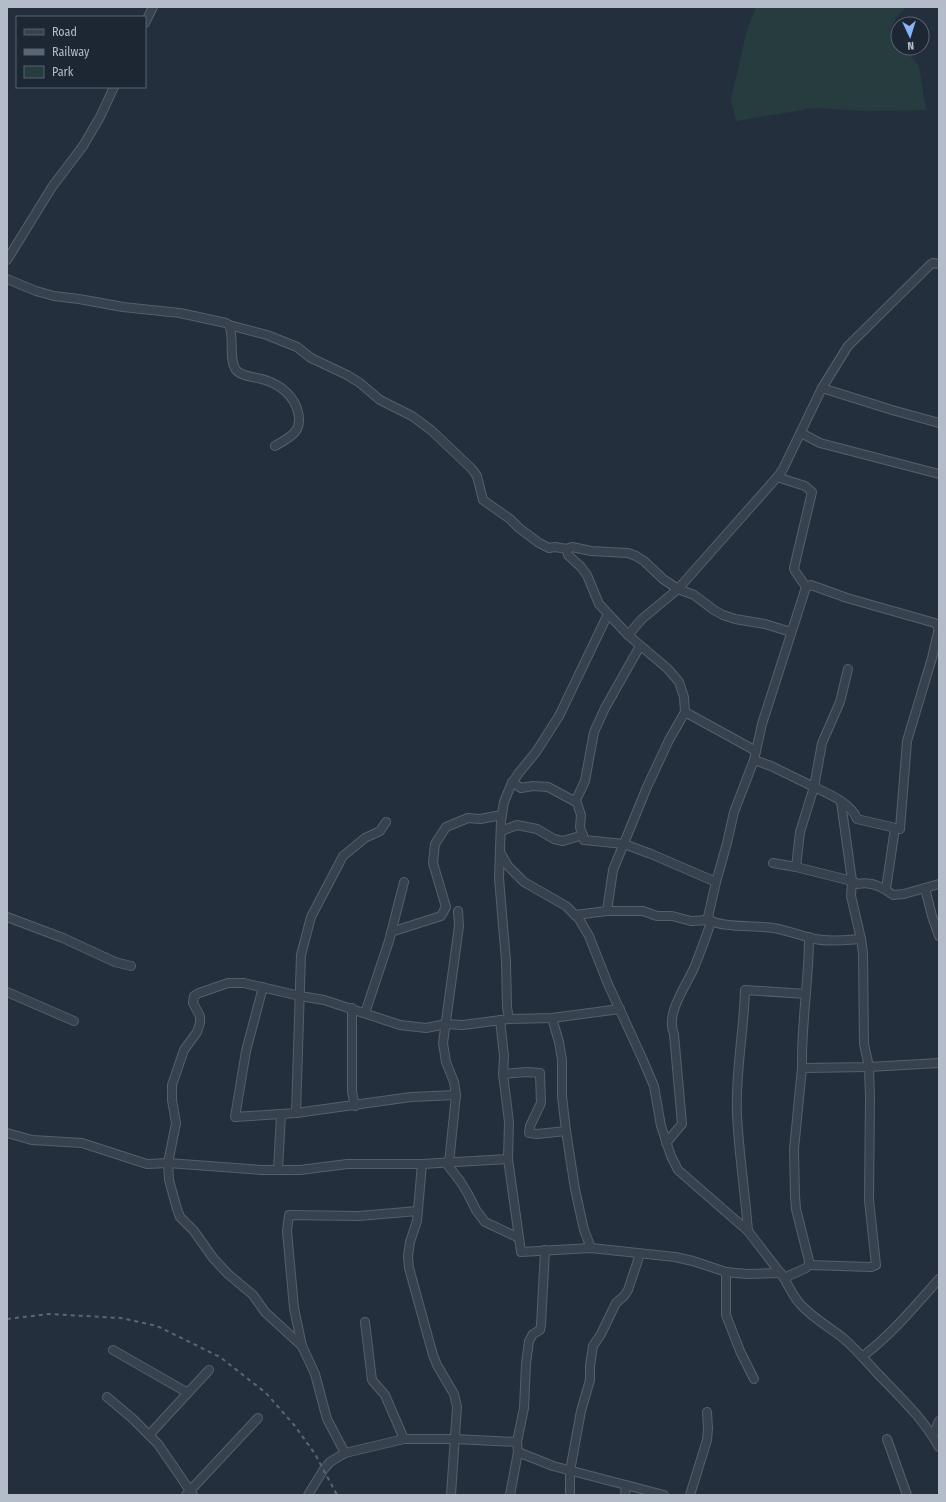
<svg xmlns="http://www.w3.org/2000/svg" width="946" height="1502" font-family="'Fira Sans Condensed',sans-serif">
  <rect width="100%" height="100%" fill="#242f3e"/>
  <!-- green -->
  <path fill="#263c3f" d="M 756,7 L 907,7 L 897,16 L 890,30 L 898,40 L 898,48 L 904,48 L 919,66 L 926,110 L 866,111 L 814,108 L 736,121 L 731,99 L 747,30 Z"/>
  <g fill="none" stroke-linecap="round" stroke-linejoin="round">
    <!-- street casing -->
    <g stroke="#565f6c" stroke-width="10">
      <g id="street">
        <path d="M 145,23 L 153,7"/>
        <path d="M 7,260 L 52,187 L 83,146 L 100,117 L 114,87"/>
        <path d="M 7,279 L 36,291 L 54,296 L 79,299 L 123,307 L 180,313 L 226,323 L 229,325 C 235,338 228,359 236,370 C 242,377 257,377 265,380 C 281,385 294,396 298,412 C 303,432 290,437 275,446"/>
        <path d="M 229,325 L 267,335 L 297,347 L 311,358 L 347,375 L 360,383 L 380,400 L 412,416 L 431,430 L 472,469 L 477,476 L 483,500 L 510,519 L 519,528 L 539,543 L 549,548 L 555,547 L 567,549 L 572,547 L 591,551 L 628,553 L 636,556 L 644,561 L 663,579 L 678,589 L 694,595 L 714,610 L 723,615 L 735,619 L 765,624 L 791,632"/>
        <path d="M 822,388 L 892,410 L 939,423"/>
        <path d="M 801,433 L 820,443 L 939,474"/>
        <path d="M 777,477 L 805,486 L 812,492 L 794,568 L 795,571 L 806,587"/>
        <path d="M 567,549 L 568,555 L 581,567 L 587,575 L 599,604 L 628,635 L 668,669 L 679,682 L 684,697 L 685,712 L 756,751"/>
        <path d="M 628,635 L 642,619 L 678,589 L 779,475 L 783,469 L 822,388 L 848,346 L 930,265 L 933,263 L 939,264"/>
        <path d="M 848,669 L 840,702 L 822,743 L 814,787 C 829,794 851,803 857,819 L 900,829 L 907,741 L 932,658 L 939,628"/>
        <path d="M 754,760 L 771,766 L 814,787 L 800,832 L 796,867"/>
        <path d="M 512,782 L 521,788 L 533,786 L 548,787 L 576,802 L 576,800"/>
        <path d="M 576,800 L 581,815 L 580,827 L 584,840 L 624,844 L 651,854 L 716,882"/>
        <path d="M 576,800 L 585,781 L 594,732 L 605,708 L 640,646"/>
        <path d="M 501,831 L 517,825 L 537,829 L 554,839 L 563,841 L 583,835"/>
        <path d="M 500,852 L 508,866 L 524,882 L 566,906 L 579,919 L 589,936 L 608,984 L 642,1058 L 654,1086 L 661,1126 L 671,1156 L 678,1170 L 748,1231 L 784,1278"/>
        <path d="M 773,863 L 796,867 L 852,881 L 858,884 C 871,881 882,886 893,895 L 904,894 L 939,884"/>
        <path d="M 925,888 L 932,916 L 939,936"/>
        <path d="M 886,889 L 895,828"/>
        <path d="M 607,911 L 643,911 L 657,916 L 672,916 L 691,921 L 709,920"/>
        <path d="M 575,915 L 607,911 L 613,870 L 647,787 L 669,740 L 685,712"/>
        <path d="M 7,917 L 63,938 L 115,962 L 131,966"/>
        <path d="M 391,932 L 441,916 L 446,907 L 433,863 L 435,844 L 446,827 L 468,818 L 480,819 L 502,815"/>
        <path d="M 861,939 C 846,940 830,942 815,939 C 801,936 787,930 773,928 C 760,925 713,929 708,917 L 716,882 L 727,843 L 734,812 L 754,760 L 762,724 L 806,587 L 811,585 L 847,598 L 935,623 L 939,628"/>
        <path d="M 263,987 L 246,1051 L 235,1117 L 296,1113 L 301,955 L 311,917 L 343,856 L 365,838 L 380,831 L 386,822"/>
        <path d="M 7,992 L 74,1021"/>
        <path d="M 352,1008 L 352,1092 L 355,1106"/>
        <path d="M 365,1013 L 389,941 L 404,882"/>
        <path d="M 552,1018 L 559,1042 L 562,1060 L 562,1096 L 566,1131 L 575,1189 L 584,1230 L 591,1248"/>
        <path d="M 509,1019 L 507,1007 L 506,961 L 499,878 L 501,821 L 504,802 L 511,785 L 518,774 L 536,752 L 559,716 L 608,614"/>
        <path d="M 500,1020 L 504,1056 L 503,1074 L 509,1122 L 508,1159 L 521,1252 L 591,1248 L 675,1257 L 693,1261 L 726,1272 L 747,1274 L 781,1273"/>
        <path d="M 939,1063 L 869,1067 L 802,1068 L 794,1149 L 795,1196 L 796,1209 L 809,1261 L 809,1265 L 806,1268 L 784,1278 C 789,1287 793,1296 800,1304 C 813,1318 829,1327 843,1338 C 856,1349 866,1361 877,1373 C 899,1396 923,1418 939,1447"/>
        <path d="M 802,1068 C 801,1024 809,981 809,937"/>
        <path d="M 503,1074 L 527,1072 L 540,1073 L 541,1103 L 530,1126 L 529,1133 L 537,1134 L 566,1131"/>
        <path d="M 296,1113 L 411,1097 L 456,1095"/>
        <path d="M 7,1133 L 32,1140 L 82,1143 L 147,1164 L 168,1163 L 262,1170 L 300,1170 L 347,1164 L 422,1164 L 508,1159"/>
        <path d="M 666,1143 L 682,1124 L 674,1034 C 665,1014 686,986 694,968 C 700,953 706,937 711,922"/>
        <path d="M 446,1163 L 460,1181 L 468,1194 L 476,1210 L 485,1222 L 519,1238"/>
        <path d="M 449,1163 L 456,1095 L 454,1082 L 446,1062 L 443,1043 L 459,926 L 458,911"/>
        <path d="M 422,1164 L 417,1221 L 410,1242 L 408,1256 L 409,1268 L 433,1355 L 437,1365 L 454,1394 L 457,1407 L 451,1495"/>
        <path d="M 278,1170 L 281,1114"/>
        <path d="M 748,1231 C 745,1192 739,1154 737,1115 C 735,1073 744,1032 745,990 L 806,994"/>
        <path d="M 809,1265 L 871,1267 L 876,1265 L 869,1200 L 870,1098 L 869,1067 L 864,1044 L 863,953 L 861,939 L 851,896 L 852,881 L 841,802"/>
        <path d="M 726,1272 L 726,1315 L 740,1351 L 754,1379"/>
        <path d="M 365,1322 L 372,1380 L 385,1395 L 404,1439 L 455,1439 L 517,1442 L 518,1452"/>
        <path d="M 302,1346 L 265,1312 L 253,1295 L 228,1274 L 213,1258 L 194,1231 L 180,1217 L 177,1209 L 169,1180 L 168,1163 L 176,1123 L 172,1100 L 172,1085 L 184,1050 L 197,1032 L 200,1023 L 200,1016 L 193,1003 L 194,996 L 199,993 L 228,983 L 244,983 L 300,996 L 324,1000 L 400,1025 L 426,1028 L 446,1024 L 463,1025 L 509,1019 L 552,1018 L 620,1009"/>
        <path d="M 113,1350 L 188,1393"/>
        <path d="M 863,1356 C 892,1334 915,1306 939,1279"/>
        <path d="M 107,1397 L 133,1419 L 158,1444 L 193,1495"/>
        <path d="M 149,1435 L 209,1370"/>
        <path d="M 933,1436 L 939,1421"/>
        <path d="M 404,1439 L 345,1453 L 327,1419 L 315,1374 L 302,1346 L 294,1308 L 287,1231 L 289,1215 L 359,1216 L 417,1211"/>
        <path d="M 887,1439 L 907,1495"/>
        <path d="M 517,1442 L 524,1408 L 526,1364 L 529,1341 L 533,1334 L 540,1330 L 541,1325 L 545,1250"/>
        <path d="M 186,1495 L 258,1418"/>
        <path d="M 308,1495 L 324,1469 L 330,1462 L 345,1453"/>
        <path d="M 510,1495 L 518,1452 L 553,1466 L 664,1495"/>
        <path d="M 570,1495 L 570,1471 L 581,1411 L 590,1380 L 590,1366 L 593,1346 L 601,1334 L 616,1303 L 624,1296 L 628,1290 L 640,1254"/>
        <path d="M 625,1495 L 626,1485"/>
        <path d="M 690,1495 L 707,1440 L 708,1429 L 707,1412"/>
      </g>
    </g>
    <!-- street -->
    <use href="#street" stroke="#38414e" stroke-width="8"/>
    <!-- rail -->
    <path stroke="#5a6575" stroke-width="2" stroke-dasharray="4 4" stroke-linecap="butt" d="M 7,1319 L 49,1314 L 121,1318 L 157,1326 L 220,1357 L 266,1393 L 295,1426 L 315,1454 L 337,1495"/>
  </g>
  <!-- border -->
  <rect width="946" height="1502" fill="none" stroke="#b4bcc9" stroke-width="16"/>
  <!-- legend -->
  <rect x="16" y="16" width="130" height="72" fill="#1d2633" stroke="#59626f"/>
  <rect x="24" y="29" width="20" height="6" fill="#38414e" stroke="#59626f"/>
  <text x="52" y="36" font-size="12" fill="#b4bcc9">Road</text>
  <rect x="24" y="49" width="20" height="6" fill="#5a6575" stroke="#59626f"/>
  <text x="52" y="56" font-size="12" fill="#b4bcc9">Railway</text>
  <rect x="24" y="66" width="20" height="12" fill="#263c3f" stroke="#59626f"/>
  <text x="52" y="76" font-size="12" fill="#b4bcc9">Park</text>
  <!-- north arrow -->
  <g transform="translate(910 36) rotate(176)"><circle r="19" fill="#1d2633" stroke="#59626f"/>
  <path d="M0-3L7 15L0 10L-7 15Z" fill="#8ab4f8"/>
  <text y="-6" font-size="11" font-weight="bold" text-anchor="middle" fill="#b4bcc9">N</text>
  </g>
</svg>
